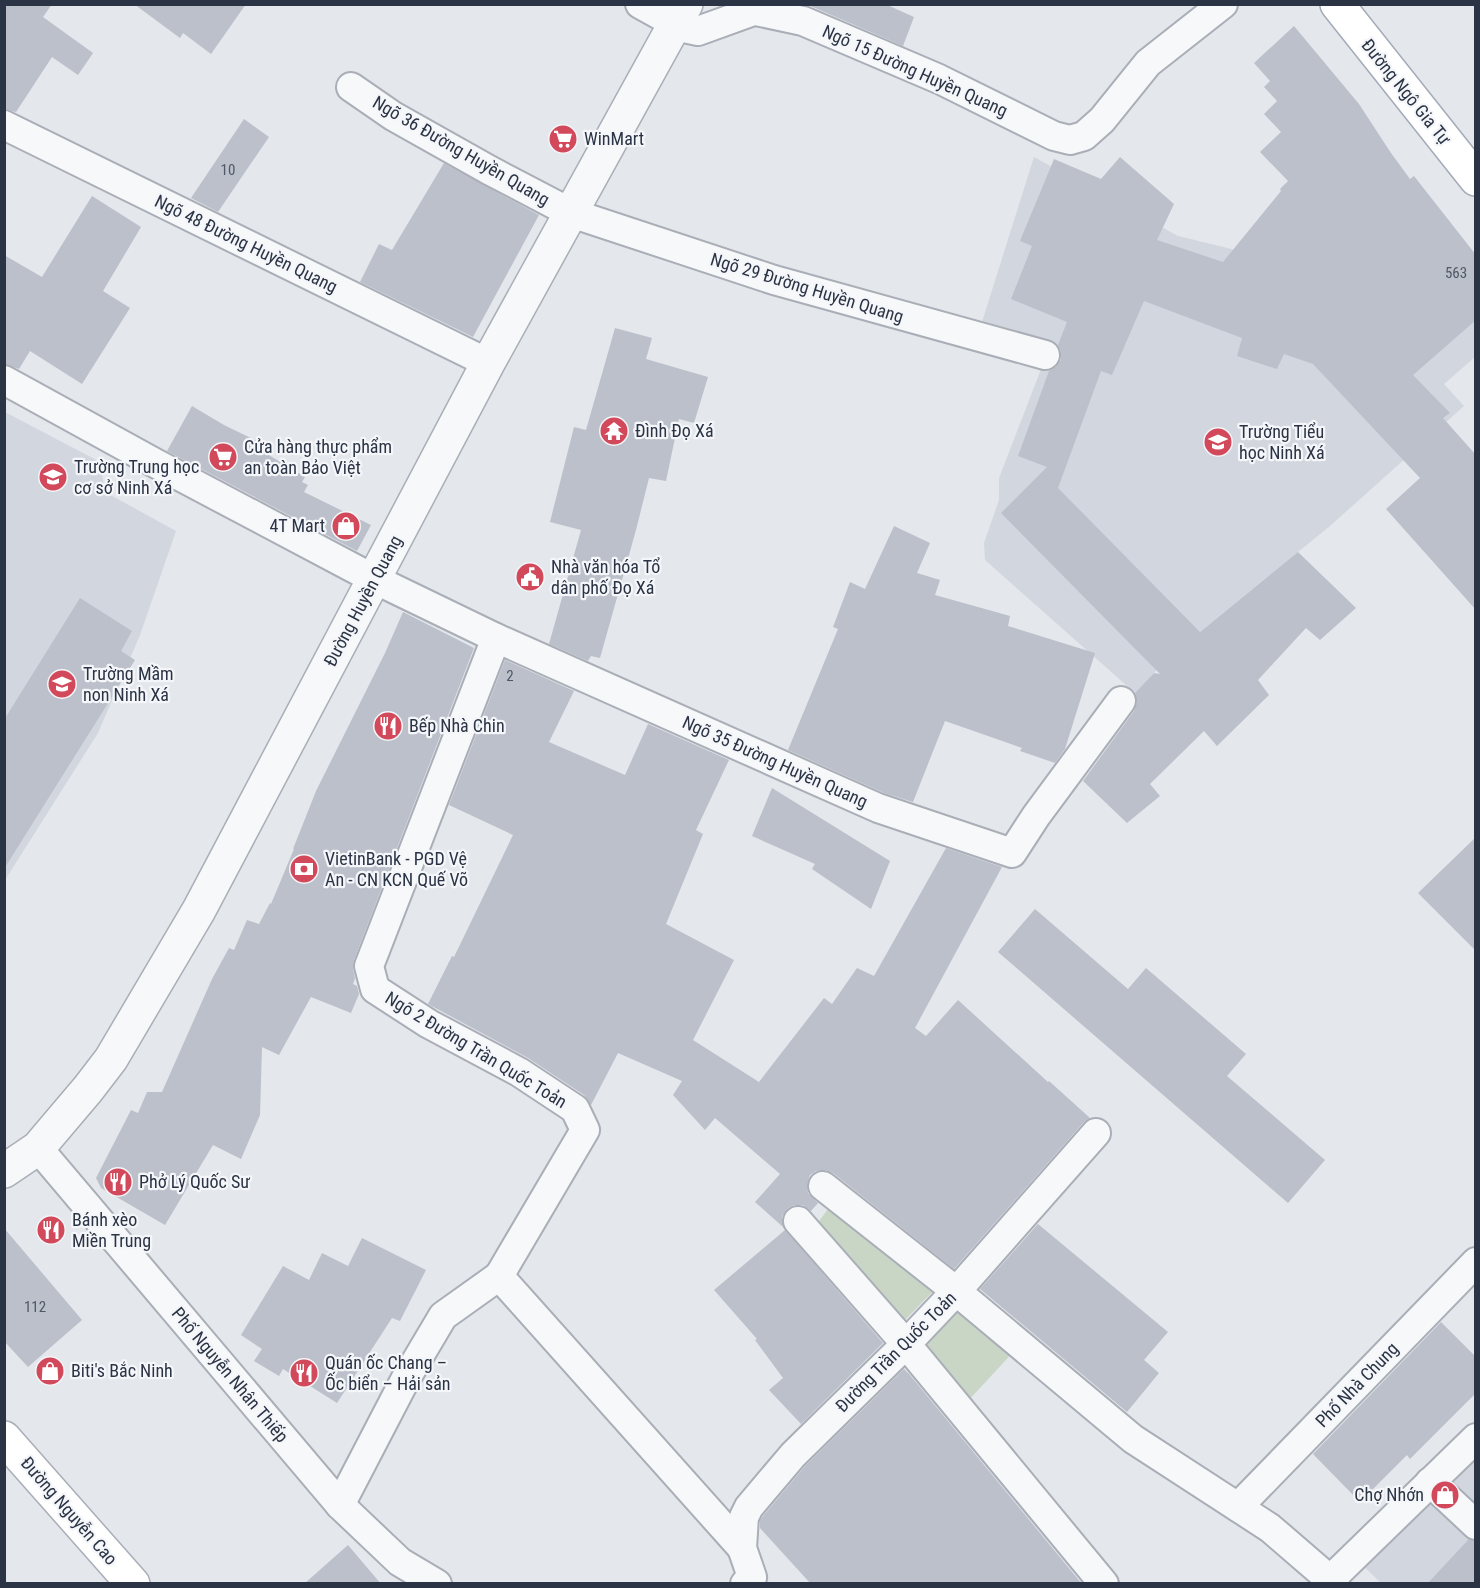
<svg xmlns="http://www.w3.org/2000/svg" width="1480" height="1588" font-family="'Roboto Condensed',sans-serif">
  <rect width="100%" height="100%" fill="#e4e7ec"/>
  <!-- built -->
  <g fill="#d2d6de">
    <path d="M 1034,157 L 1178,236 L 1252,254 L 1476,320 L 1475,357 L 1444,384 L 1464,406 L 1330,526 L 1169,657 L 1135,693 L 985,560 L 984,543 L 999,500 L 999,478 L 1043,364 L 976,341 Z"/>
    <path d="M 5,412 L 100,462 L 105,492 L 176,531 L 140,635 L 98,733 L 5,880 Z"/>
    <path d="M 1475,1433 L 1475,1583 L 1381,1583 L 1354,1557 Z"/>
  </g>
  <!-- green -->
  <g fill="#c9d6c5">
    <path d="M 835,1200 L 939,1285 L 900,1325 L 813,1229 Z"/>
    <path d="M 963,1302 L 1017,1348 L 966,1403 L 919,1348 Z"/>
  </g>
  <!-- building -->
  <g fill="#bbc0ca">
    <path d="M 4,4 L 52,4 L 43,17 L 93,53 L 78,75 L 52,57 L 16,112 L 4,109 Z"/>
    <path d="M 134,4 L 246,4 L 211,54 L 183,33 L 180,38 Z"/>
    <path d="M 806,4 L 885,4 L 914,17 L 903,46 Z"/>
    <path d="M 1294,26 L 1359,104 L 1391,153 L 1410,179 L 1414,176 L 1476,255 L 1476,320 L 1413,375 L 1450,413 L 1443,418 L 1476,455 L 1476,610 L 1386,509 L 1420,478 L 1313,364 L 1284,354 L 1277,369 L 1237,356 L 1242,338 L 1144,301 L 1112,375 L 1101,371 L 1058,488 L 1200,632 L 1298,552 L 1356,608 L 1320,640 L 1306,628 L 1258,680 L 1269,695 L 1217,746 L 1204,731 L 1150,784 L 1160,796 L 1127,823 L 1083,781 L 1134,711 L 1137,702 L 1135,693 L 1154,673 L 1160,674 L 1001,513 L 1047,467 L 1018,456 L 1049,371 L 1056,367 L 1061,360 L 1061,351 L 1058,345 L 1067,322 L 1011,299 L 1032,246 L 1020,241 L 1054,159 L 1101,179 L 1120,157 L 1174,204 L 1157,240 L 1223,262 L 1281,191 L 1280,189 L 1288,181 L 1260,152 L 1281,132 L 1264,114 L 1277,101 L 1264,87 L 1270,81 L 1254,63 Z"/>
    <path d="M 244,119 L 269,137 L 218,212 L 191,198 Z"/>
    <path d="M 444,163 L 539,215 L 473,337 L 360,282 L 379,244 L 392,250 Z"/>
    <path d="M 92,196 L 141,227 L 103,291 L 130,308 L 82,384 L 30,351 L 19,369 L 4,364 L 4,255 L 42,277 Z"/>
    <path d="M 615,328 L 652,338 L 646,359 L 708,377 L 694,423 L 679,419 L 666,481 L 649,478 L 636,530 L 600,658 L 591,656 L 588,661 L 549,644 L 581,530 L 550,522 L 574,427 L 586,430 Z"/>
    <path d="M 192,406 L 224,425 L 257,441 L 254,446 L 305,477 L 302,482 L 308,485 L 304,492 L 371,525 L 357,551 L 167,451 Z"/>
    <path d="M 894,526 L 930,543 L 917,573 L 940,580 L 935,595 L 1010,616 L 1008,626 L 1095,653 L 1065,749 L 1055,763 L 1020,751 L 1022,748 L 945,721 L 913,802 L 884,793 L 788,750 L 838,629 L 833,627 L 850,582 L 865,589 Z"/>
    <path d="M 80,598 L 132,631 L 121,651 L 135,660 L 4,869 L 4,720 Z"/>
    <path d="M 403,612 L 474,648 L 354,960 L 353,969 L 355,978 L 353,984 L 357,986 L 359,994 L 351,1013 L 311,997 L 279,1055 L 262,1047 L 260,1115 L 241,1159 L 213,1145 L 165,1225 L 101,1188 L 96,1178 L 131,1110 L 138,1113 L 147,1092 L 162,1092 L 212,979 L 229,948 L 234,950 L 247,920 L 259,924 L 270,903 L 271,904 L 294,849 L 293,849 L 316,791 L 385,653 Z"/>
    <path d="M 505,660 L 574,691 L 549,742 L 625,775 L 648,724 L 729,760 L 696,830 L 703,834 L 666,924 L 734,960 L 693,1040 L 759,1082 L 824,998 L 832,1004 L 857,968 L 874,976 L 946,848 L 1002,867 L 915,1028 L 926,1036 L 958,1000 L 1048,1082 L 1049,1081 L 1090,1118 L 1084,1122 L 954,1269 L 833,1173 L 826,1170 L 816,1171 L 810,1175 L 807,1183 L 808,1193 L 818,1203 L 811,1211 L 803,1205 L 794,1205 L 788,1208 L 782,1216 L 783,1227 L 755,1202 L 780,1174 L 715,1118 L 705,1130 L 673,1095 L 682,1081 L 618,1053 L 591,1105 L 584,1095 L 528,1058 L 428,1004 L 452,956 L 454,957 L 513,835 L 449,805 Z"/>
    <path d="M 772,788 L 890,861 L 871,909 L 812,869 L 815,864 L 752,836 Z"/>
    <path d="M 1476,837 L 1476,951 L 1418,893 Z"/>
    <path d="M 1035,909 L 1128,989 L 1146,968 L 1246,1054 L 1227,1076 L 1325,1160 L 1288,1203 L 998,952 Z"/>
    <path d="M 1038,1224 L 1168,1332 L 1144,1360 L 1159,1373 L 1127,1412 L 980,1289 Z"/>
    <path d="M 4,1228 L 82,1320 L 28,1367 L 4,1341 Z"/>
    <path d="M 785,1230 L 883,1343 L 801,1424 L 769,1390 L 783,1378 L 755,1340 L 757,1339 L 714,1290 Z"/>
    <path d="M 362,1238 L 426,1270 L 400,1321 L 392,1318 L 337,1403 L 283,1369 L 279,1376 L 254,1361 L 262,1349 L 241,1335 L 283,1266 L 309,1280 L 322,1253 L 348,1266 Z"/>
    <path d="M 1441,1322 L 1476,1357 L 1476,1393 L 1410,1459 L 1407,1455 L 1360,1502 L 1313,1454 Z"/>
    <path d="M 904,1369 L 910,1375 L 1082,1584 L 811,1584 L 760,1528 L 760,1521 L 763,1516 L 805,1466 Z"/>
    <path d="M 1469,1539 L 1476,1541 L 1476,1584 L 1427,1584 Z"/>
    <path d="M 348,1545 L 381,1584 L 304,1584 Z"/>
  </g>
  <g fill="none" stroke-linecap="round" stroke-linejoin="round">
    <!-- minor casing -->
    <g stroke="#a9aeb7" stroke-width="32">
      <g id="minor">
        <path d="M 640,4 L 676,24 L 684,28 L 698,31 L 773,4"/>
        <path d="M 756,11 L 803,21 L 939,79 L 1054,136 L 1070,140 L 1084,136 L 1102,120 L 1148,63 L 1223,4"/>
        <path d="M 351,87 L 393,116 L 489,170 L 571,213 L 774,280 L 1045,355"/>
        <path d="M 4,125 L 488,363"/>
        <path d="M 4,380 L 155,463 L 374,579 L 496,638 L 878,808 L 1012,853 L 1036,816 L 1121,701"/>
        <path d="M 496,638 L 369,966 L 375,989 L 429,1024 L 519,1072 L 575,1109 L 585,1130 L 499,1276 L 742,1548"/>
        <path d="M 38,1148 L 340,1505 L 400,1562 L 437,1584"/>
        <path d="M 823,1186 L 956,1291 L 1133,1439 L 1270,1528 L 1335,1584"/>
        <path d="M 798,1221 L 906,1344 L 1104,1584"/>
        <path d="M 1430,1482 L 1476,1525"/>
        <path d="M 340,1505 L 405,1380 L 443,1316 L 499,1276"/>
        <path d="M 1238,1507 L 1476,1262"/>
        <path d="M 1331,1579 L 1476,1438"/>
        <path d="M 745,1584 L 752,1577 L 742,1548 L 744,1517 L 749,1507 L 793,1455 L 906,1344 L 961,1286 L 1096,1133"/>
      </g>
    </g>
    <!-- tertiary casing -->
    <g stroke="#a9aeb7" stroke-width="36">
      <path id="tertiary" d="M 4,1171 L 38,1148 L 88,1089 L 111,1059 L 199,910 L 488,363 L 686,4"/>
    </g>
    <!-- secondary casing -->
    <g stroke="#a9aeb7" stroke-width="36">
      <path id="secondary" d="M 4,1438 L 133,1584"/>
    </g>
    <!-- primary casing -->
    <g stroke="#a3abb8" stroke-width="36">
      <path id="primary" d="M 1337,4 L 1476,179"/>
    </g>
    <!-- minor -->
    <use href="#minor" stroke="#f7f8fa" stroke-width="28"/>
    <!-- tertiary -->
    <use href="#tertiary" stroke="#f7f8fa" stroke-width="33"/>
    <!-- secondary -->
    <use href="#secondary" stroke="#fff" stroke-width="33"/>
    <!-- primary -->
    <use href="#primary" stroke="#fff" stroke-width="33"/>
  </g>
  <!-- icons -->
  <defs>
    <g id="supermarket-disc" transform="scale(1.5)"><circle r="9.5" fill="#d1495b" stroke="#f4f6f9"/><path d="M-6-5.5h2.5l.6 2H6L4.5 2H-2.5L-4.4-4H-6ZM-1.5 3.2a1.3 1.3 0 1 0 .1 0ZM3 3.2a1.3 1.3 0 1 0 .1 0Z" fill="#fff"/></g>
    <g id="temple-disc" transform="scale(1.5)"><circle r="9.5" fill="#d1495b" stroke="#f4f6f9"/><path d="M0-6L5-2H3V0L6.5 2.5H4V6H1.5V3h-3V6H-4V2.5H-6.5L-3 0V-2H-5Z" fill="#fff"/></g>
    <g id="school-disc" transform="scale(1.5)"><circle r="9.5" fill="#d1495b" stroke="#f4f6f9"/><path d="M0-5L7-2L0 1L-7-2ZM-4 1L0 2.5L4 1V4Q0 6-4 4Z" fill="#fff"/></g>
    <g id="shop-disc" transform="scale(1.5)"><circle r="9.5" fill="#d1495b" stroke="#f4f6f9"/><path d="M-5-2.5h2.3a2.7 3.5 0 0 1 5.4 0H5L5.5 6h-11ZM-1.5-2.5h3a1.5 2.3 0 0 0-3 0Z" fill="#fff"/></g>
    <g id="civic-disc" transform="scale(1.5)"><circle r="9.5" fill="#d1495b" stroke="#f4f6f9"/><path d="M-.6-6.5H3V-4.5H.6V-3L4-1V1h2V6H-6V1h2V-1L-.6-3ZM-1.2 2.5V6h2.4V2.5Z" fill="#fff"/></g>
    <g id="restaurant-disc" transform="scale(1.5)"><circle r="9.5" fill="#d1495b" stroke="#f4f6f9"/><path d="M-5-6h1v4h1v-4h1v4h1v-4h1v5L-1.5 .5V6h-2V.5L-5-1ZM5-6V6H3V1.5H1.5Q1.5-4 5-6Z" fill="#fff"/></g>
    <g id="bank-disc" transform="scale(1.5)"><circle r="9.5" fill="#d1495b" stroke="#f4f6f9"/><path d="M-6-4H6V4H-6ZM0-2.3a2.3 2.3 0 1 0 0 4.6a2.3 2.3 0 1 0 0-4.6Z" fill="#fff"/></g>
  </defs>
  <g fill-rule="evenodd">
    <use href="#supermarket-disc" x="563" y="139"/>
    <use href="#temple-disc" x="614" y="431"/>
    <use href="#school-disc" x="1218" y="442"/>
    <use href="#supermarket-disc" x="223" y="457"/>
    <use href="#school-disc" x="53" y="477"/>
    <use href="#shop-disc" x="346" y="526"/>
    <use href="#civic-disc" x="530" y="577"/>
    <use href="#school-disc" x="62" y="684"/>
    <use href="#restaurant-disc" x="388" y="726"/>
    <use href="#bank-disc" x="304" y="869"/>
    <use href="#restaurant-disc" x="118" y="1182"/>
    <use href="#restaurant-disc" x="51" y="1230"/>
    <use href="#shop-disc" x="50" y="1371"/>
    <use href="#restaurant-disc" x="304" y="1373"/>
    <use href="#shop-disc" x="1445" y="1495"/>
  </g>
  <g text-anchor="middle" stroke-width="4.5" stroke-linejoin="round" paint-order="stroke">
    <!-- number labels -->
    <g font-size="15" fill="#4f5766">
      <text x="228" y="175">10</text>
      <text x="1456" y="278">563</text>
      <text x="510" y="681">2</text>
      <text x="35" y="1312">112</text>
    </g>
    <!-- street labels -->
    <g font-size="18" fill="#2b3445" stroke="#f4f6f9">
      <text transform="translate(915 71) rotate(24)" y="6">Ngõ 15 Đường Huyền Quang</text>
      <text transform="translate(1406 92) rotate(51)" y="6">Đường Ngô Gia Tự</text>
      <text transform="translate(461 151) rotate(30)" y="6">Ngõ 36 Đường Huyền Quang</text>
      <text transform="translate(246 244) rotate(26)" y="6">Ngõ 48 Đường Huyền Quang</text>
      <text transform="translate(807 288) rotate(17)" y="6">Ngõ 29 Đường Huyền Quang</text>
      <text transform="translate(363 601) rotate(-62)" y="6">Đường Huyền Quang</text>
      <text transform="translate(775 762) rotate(24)" y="6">Ngõ 35 Đường Huyền Quang</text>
      <text transform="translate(476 1050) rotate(31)" y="6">Ngõ 2 Đường Trần Quốc Toản</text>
      <text transform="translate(896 1352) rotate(-45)" y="6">Đường Trần Quốc Toản</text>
      <text transform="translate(230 1375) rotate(50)" y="6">Phố Nguyễn Nhân Thiếp</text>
      <text transform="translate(1357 1385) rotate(-46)" y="6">Phố Nhà Chung</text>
      <text transform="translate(69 1511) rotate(49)" y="6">Đường Nguyễn Cao</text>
    </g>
    <!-- poi labels -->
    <g font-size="18" fill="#2b3445" stroke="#f4f6f9" text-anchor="start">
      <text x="584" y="145">WinMart</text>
      <text x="635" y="437">Đình Đọ Xá</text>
      <text x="1239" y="438">Trường Tiểu<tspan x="1239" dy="21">học Ninh Xá</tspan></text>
      <text x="244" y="453">Cửa hàng thực phẩm<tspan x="244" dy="21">an toàn Bảo Việt</tspan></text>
      <text x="74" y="473">Trường Trung học<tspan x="74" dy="21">cơ sở Ninh Xá</tspan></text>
      <text x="325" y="532" text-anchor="end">4T Mart</text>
      <text x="551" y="573">Nhà văn hóa Tổ<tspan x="551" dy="21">dân phố Đọ Xá</tspan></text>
      <text x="83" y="680">Trường Mầm<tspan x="83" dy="21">non Ninh Xá</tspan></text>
      <text x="409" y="732">Bếp Nhà Chin</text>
      <text x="325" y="865">VietinBank - PGD Vệ<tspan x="325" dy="21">An - CN KCN Quế Võ</tspan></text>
      <text x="139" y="1188">Phở Lý Quốc Sư</text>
      <text x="72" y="1226">Bánh xèo<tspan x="72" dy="21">Miền Trung</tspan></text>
      <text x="325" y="1369">Quán ốc Chang –<tspan x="325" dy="21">Ốc biển – Hải sản</tspan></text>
      <text x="71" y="1377">Biti's Bắc Ninh</text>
      <text x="1424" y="1501" text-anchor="end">Chợ Nhớn</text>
    </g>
  </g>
  <!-- border -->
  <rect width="1480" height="1588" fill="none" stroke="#2b3445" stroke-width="12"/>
</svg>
